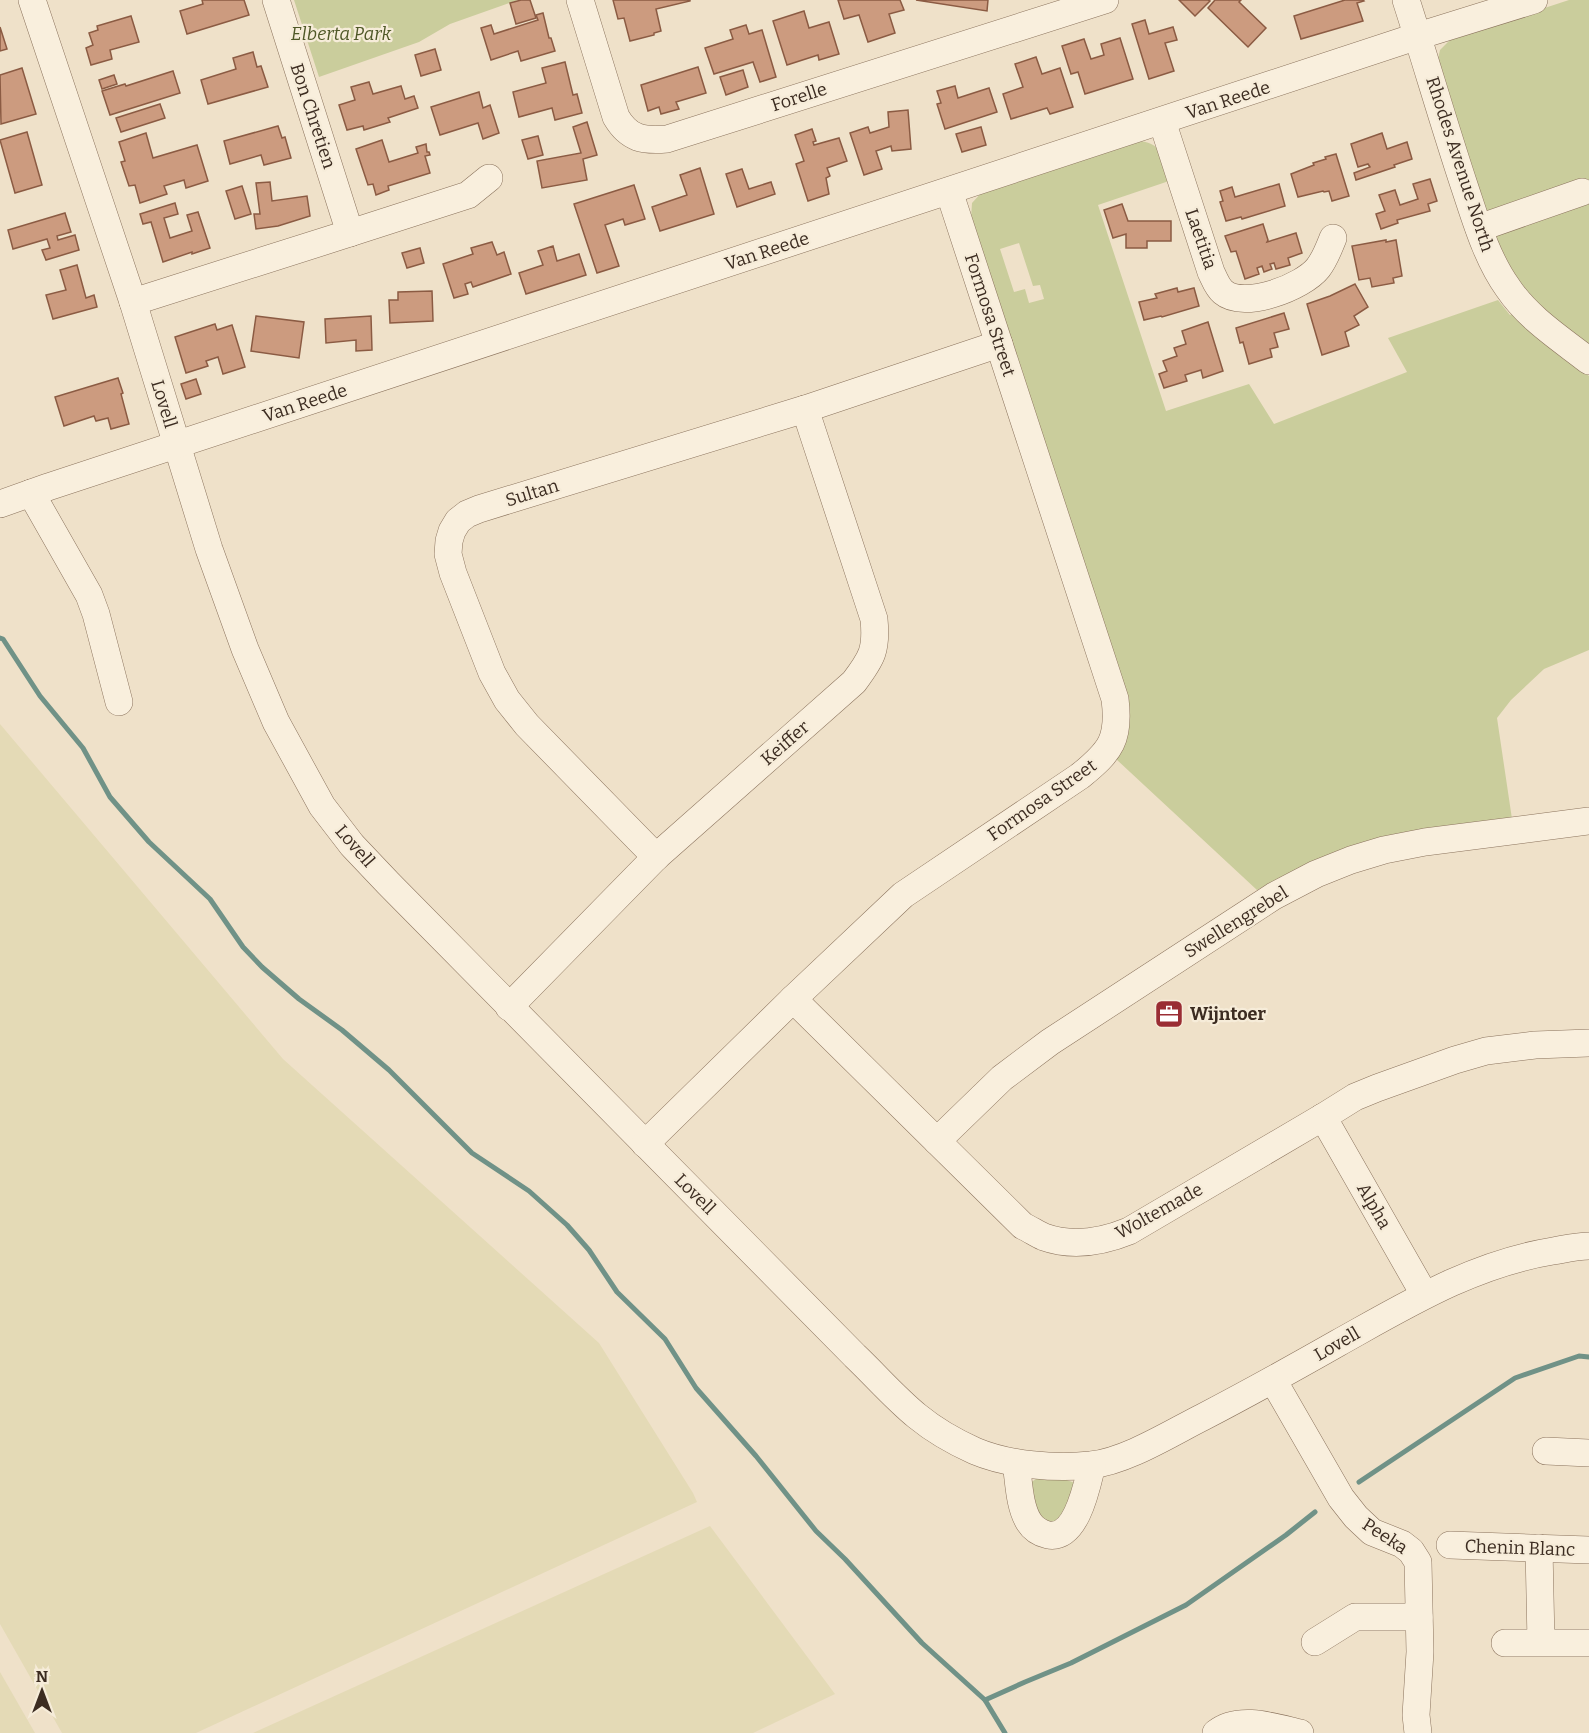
<svg xmlns="http://www.w3.org/2000/svg" width="1589" height="1733" font-family="Bitter,serif">
  <rect width="100%" height="100%" fill="#efe1c9"/>
  <!-- farmland -->
  <g fill="#e4dab6">
    <path d="M 0,724 L 283,1059 L 599,1343 L 693,1493 L 697,1502 L 196,1733 L 62,1733 L 0,1624 Z"/>
    <path d="M 710,1526 L 835,1694 L 753,1733 L 253,1733 Z"/>
    <path d="M 0,1672 L 35,1733 L 0,1733 Z"/>
  </g>
  <!-- green -->
  <g fill="#cacd9c" fill-rule="evenodd">
    <path d="M 294,0 L 518,0 L 450,24 L 419,42 L 319,77 Z"/>
    <path d="M 1569,0 L 1589,0 L 1589,347 L 1532,300 L 1502,257 L 1492,232 L 1438,59 L 1440,50 L 1451,39 Z"/>
    <path d="M 1139,141 C 1164,143 1164,161 1169,181 L 1098,205 L 1166,411 L 1249,384 L 1274,424 L 1407,372 L 1388,338 L 1498,300 L 1510,315 L 1514,313 L 1532,331 L 1589,376 L 1589,650 L 1544,669 L 1511,700 L 1497,718 L 1512,819 L 1310,863 L 1257,890 L 1116,759 L 1126,741 L 1128,731 L 971,219 L 972,203 L 983,191 ZM 1019,243 L 1033,286 L 1040,285 L 1044,299 L 1029,303 L 1025,289 L 1014,292 L 1000,249 Z"/>
    <path d="M 1036,1479 L 1064,1479 L 1075,1483 L 1067,1522 L 1039,1525 L 1030,1483 Z"/>
  </g>
  <g fill="none" stroke-linecap="round" stroke-linejoin="round">
    <!-- stream -->
    <g stroke="#709287" stroke-width="5">
      <path d="M 0,638 L 3,639 L 40,696 L 83,748 L 110,797 L 149,842 L 210,899 L 243,947 L 262,967 L 299,999 L 342,1030 L 389,1070 L 472,1153 L 529,1191 L 567,1225 L 589,1250 L 617,1292 L 665,1339 L 696,1388 L 756,1456 L 816,1531 L 845,1559 L 922,1643 L 985,1700 L 1005,1733"/>
      <path d="M 1359,1482 L 1515,1378 L 1579,1356 L 1589,1357"/>
      <path d="M 985,1700 L 1025,1682 L 1071,1663 L 1186,1605 L 1286,1535 L 1315,1512"/>
    </g>
  </g>
  <!-- building -->
  <g fill="#cc9b7f" stroke="#8b5b43" stroke-width="1.5">
    <path d="M 202,0 L 244,0 L 249,15 L 187,34 L 180,11 L 203,4 Z"/>
    <path d="M 521,0 L 530,0 L 536,18 L 516,24 L 510,3 Z"/>
    <path d="M 613,0 L 690,0 L 690,1 L 656,9 L 661,31 L 654,33 L 654,35 L 630,41 L 624,18 L 618,19 Z"/>
    <path d="M 838,0 L 900,0 L 904,10 L 889,14 L 895,33 L 868,42 L 859,15 L 844,19 Z"/>
    <path d="M 916,0 L 988,0 L 987,11 Z"/>
    <path d="M 1179,0 L 1208,0 L 1210,1 L 1195,16 Z"/>
    <path d="M 1215,0 L 1241,0 L 1239,2 L 1266,28 L 1248,47 L 1208,8 Z"/>
    <path d="M 1345,0 L 1363,0 L 1364,1 L 1357,3 L 1363,21 L 1301,39 L 1294,16 Z"/>
    <path d="M 804,11 L 809,28 L 829,22 L 839,54 L 819,60 L 818,55 L 787,65 L 773,21 Z"/>
    <path d="M 543,13 L 549,38 L 551,38 L 555,51 L 521,61 L 518,51 L 491,60 L 481,28 L 491,25 L 494,34 L 538,20 L 536,15 Z"/>
    <path d="M 131,16 L 139,42 L 110,50 L 112,59 L 91,65 L 86,48 L 93,45 L 89,33 L 98,30 L 97,26 Z"/>
    <path d="M 1145,20 L 1149,34 L 1173,27 L 1177,40 L 1165,43 L 1174,71 L 1149,79 L 1132,24 Z"/>
    <path d="M 746,25 L 749,34 L 762,30 L 776,77 L 760,82 L 753,62 L 714,74 L 705,48 L 733,39 L 730,30 Z"/>
    <path d="M 0,27 L 7,49 L 0,51 Z"/>
    <path d="M 1120,38 L 1133,79 L 1085,94 L 1078,72 L 1071,74 L 1062,46 L 1084,39 L 1091,59 L 1104,55 L 1101,44 Z"/>
    <path d="M 435,49 L 441,70 L 421,76 L 415,55 Z"/>
    <path d="M 253,52 L 257,67 L 261,66 L 268,87 L 208,104 L 201,80 L 236,69 L 233,58 Z"/>
    <path d="M 1036,57 L 1042,74 L 1060,68 L 1073,107 L 1050,114 L 1047,108 L 1011,119 L 1003,94 L 1023,87 L 1015,64 Z"/>
    <path d="M 565,62 L 573,95 L 577,94 L 582,113 L 555,120 L 552,108 L 519,117 L 513,92 L 546,83 L 542,68 Z"/>
    <path d="M 698,67 L 706,93 L 676,102 L 679,109 L 661,114 L 659,107 L 648,111 L 641,85 Z"/>
    <path d="M 22,68 L 36,114 L 1,124 L 0,75 Z"/>
    <path d="M 743,70 L 748,87 L 726,95 L 720,77 Z"/>
    <path d="M 173,71 L 180,93 L 110,115 L 102,91 L 125,84 L 126,86 Z"/>
    <path d="M 114,75 L 117,84 L 102,89 L 99,80 Z"/>
    <path d="M 369,82 L 373,94 L 401,86 L 405,99 L 414,96 L 418,108 L 388,118 L 390,122 L 364,130 L 363,126 L 347,130 L 339,105 L 355,100 L 351,87 Z"/>
    <path d="M 955,86 L 958,98 L 989,88 L 997,112 L 945,129 L 937,104 L 941,103 L 937,91 Z"/>
    <path d="M 479,92 L 483,108 L 490,105 L 499,133 L 483,139 L 478,123 L 440,135 L 431,107 Z"/>
    <path d="M 160,104 L 165,118 L 121,132 L 116,118 Z"/>
    <path d="M 908,110 L 911,149 L 892,151 L 891,146 L 876,151 L 882,169 L 864,175 L 850,133 L 868,127 L 870,133 L 889,127 L 888,112 Z"/>
    <path d="M 587,122 L 597,155 L 583,159 L 587,180 L 542,188 L 537,161 L 581,153 L 573,127 Z"/>
    <path d="M 278,126 L 282,138 L 285,137 L 291,158 L 264,165 L 261,155 L 230,164 L 224,141 Z"/>
    <path d="M 981,127 L 986,145 L 962,152 L 956,134 Z"/>
    <path d="M 812,129 L 816,141 L 813,142 L 814,145 L 839,138 L 847,161 L 827,168 L 830,176 L 826,178 L 829,194 L 808,201 L 796,164 L 804,161 L 795,135 Z"/>
    <path d="M 27,132 L 42,185 L 15,193 L 0,140 Z"/>
    <path d="M 146,133 L 153,158 L 197,145 L 208,181 L 186,188 L 184,180 L 164,186 L 167,194 L 140,203 L 135,185 L 129,186 L 121,162 L 125,161 L 119,142 Z"/>
    <path d="M 1382,133 L 1387,149 L 1407,142 L 1412,159 L 1394,165 L 1395,167 L 1356,180 L 1354,173 L 1370,167 L 1368,164 L 1358,167 L 1351,144 Z"/>
    <path d="M 538,136 L 543,155 L 528,159 L 522,140 Z"/>
    <path d="M 382,140 L 389,162 L 418,153 L 416,147 L 426,144 L 427,152 L 429,152 L 430,155 L 425,156 L 430,173 L 388,186 L 389,190 L 376,195 L 373,184 L 368,185 L 356,149 Z"/>
    <path d="M 1336,154 L 1349,196 L 1332,201 L 1329,191 L 1324,192 L 1323,191 L 1298,197 L 1291,174 L 1314,165 L 1313,163 L 1326,159 L 1325,157 Z"/>
    <path d="M 700,168 L 714,214 L 660,231 L 652,207 L 687,195 L 680,175 Z"/>
    <path d="M 742,169 L 749,189 L 771,182 L 775,194 L 737,207 L 726,174 Z"/>
    <path d="M 1430,179 L 1437,201 L 1428,204 L 1430,211 L 1397,220 L 1398,223 L 1381,229 L 1376,214 L 1385,211 L 1379,195 L 1395,190 L 1400,205 L 1418,199 L 1413,184 Z"/>
    <path d="M 270,182 L 272,201 L 307,196 L 310,216 L 278,226 L 256,229 L 254,214 L 260,214 L 256,183 Z"/>
    <path d="M 1279,184 L 1285,206 L 1242,219 L 1241,217 L 1226,221 L 1220,202 L 1223,201 L 1220,191 L 1232,187 L 1235,197 Z"/>
    <path d="M 634,185 L 645,219 L 625,225 L 623,219 L 605,225 L 619,266 L 597,273 L 574,204 Z"/>
    <path d="M 242,186 L 251,214 L 235,219 L 226,191 Z"/>
    <path d="M 175,203 L 178,214 L 164,218 L 170,238 L 192,231 L 187,215 L 198,212 L 210,248 L 192,254 L 192,252 L 163,262 L 151,222 L 143,224 L 140,214 Z"/>
    <path d="M 1122,204 L 1128,221 L 1171,221 L 1171,241 L 1147,241 L 1147,248 L 1126,248 L 1126,234 L 1113,238 L 1104,210 Z"/>
    <path d="M 65,213 L 71,232 L 57,236 L 58,240 L 75,235 L 79,250 L 46,260 L 42,250 L 50,248 L 47,239 L 13,249 L 8,230 Z"/>
    <path d="M 1263,224 L 1268,240 L 1267,242 L 1296,233 L 1302,253 L 1288,258 L 1290,265 L 1276,269 L 1274,263 L 1270,264 L 1272,269 L 1264,272 L 1262,266 L 1257,268 L 1259,274 L 1245,279 L 1236,251 L 1231,252 L 1225,236 Z"/>
    <path d="M 1386,240 L 1386,242 L 1396,240 L 1402,276 L 1393,278 L 1394,283 L 1372,287 L 1370,278 L 1359,280 L 1352,246 Z"/>
    <path d="M 492,242 L 497,255 L 504,252 L 511,274 L 473,287 L 471,282 L 465,284 L 468,294 L 454,298 L 443,264 L 473,254 L 471,248 Z"/>
    <path d="M 553,246 L 557,261 L 579,254 L 586,275 L 526,294 L 519,273 L 543,265 L 538,251 Z"/>
    <path d="M 420,248 L 424,263 L 407,268 L 402,253 Z"/>
    <path d="M 77,265 L 86,298 L 94,295 L 97,307 L 53,319 L 46,295 L 66,290 L 60,270 Z"/>
    <path d="M 1355,284 L 1368,307 L 1354,316 L 1359,325 L 1345,332 L 1349,346 L 1322,355 L 1307,304 L 1330,296 Z"/>
    <path d="M 1177,288 L 1178,292 L 1194,288 L 1199,306 L 1162,317 L 1161,316 L 1144,320 L 1139,302 L 1157,298 L 1155,294 Z"/>
    <path d="M 432,291 L 433,321 L 390,323 L 389,300 L 398,300 L 398,292 Z"/>
    <path d="M 1284,313 L 1289,329 L 1274,333 L 1278,347 L 1270,349 L 1272,357 L 1249,364 L 1243,342 L 1240,343 L 1236,328 Z"/>
    <path d="M 256,316 L 304,322 L 299,358 L 251,351 Z"/>
    <path d="M 371,316 L 372,350 L 356,351 L 356,340 L 326,343 L 325,319 Z"/>
    <path d="M 1208,322 L 1223,371 L 1203,378 L 1201,370 L 1185,375 L 1187,381 L 1164,388 L 1159,374 L 1167,371 L 1163,361 L 1177,356 L 1174,348 L 1186,344 L 1182,331 Z"/>
    <path d="M 215,324 L 217,330 L 232,325 L 245,367 L 223,374 L 218,357 L 206,361 L 208,366 L 186,373 L 175,337 Z"/>
    <path d="M 118,378 L 123,393 L 121,394 L 129,424 L 111,429 L 108,418 L 96,421 L 94,416 L 64,426 L 55,397 Z"/>
    <path d="M 196,379 L 201,394 L 186,399 L 181,384 Z"/>
  </g>
  <g fill="none" stroke-linecap="round" stroke-linejoin="round">
    <!-- minor casing -->
    <g stroke="#8b735d" stroke-width="28">
      <g id="minor">
        <path d="M 32,0 L 133,302 L 209,549 L 245,649 L 276,722 L 322,806 L 352,845 L 388,883 L 855,1356 C 876,1376 895,1398 917,1416 C 934,1430 955,1442 975,1451 C 1008,1465 1056,1469 1091,1465 C 1127,1461 1171,1433 1203,1417 C 1249,1393 1294,1368 1338,1343 C 1408,1304 1473,1264 1553,1251 C 1565,1249 1577,1246 1589,1246"/>
        <path d="M 580,0 L 616,117 C 629,139 643,141 667,139 L 1105,0"/>
        <path d="M 1406,0 C 1426,62 1444,125 1465,188 C 1476,221 1487,259 1508,288 C 1528,318 1561,339 1589,361"/>
        <path d="M 1162,121 L 1211,272 C 1214,278 1217,287 1223,292 C 1244,310 1303,287 1318,268 C 1325,259 1329,248 1333,238"/>
        <path d="M 1479,228 L 1582,192"/>
        <path d="M 350,233 L 468,195 L 489,178"/>
        <path d="M 133,302 L 350,233 L 276,0"/>
        <path d="M 31,493 L 89,595 L 96,614 L 119,702"/>
        <path d="M 0,504 L 48,487 L 1418,36 L 1534,0"/>
        <path d="M 656,857 L 527,725 L 507,700 L 492,673 L 453,573 L 448,554 L 449,541 L 452,531 L 458,521 L 467,514 L 479,509 L 805,409 L 999,344"/>
        <path d="M 793,999 L 1023,1226 C 1030,1229 1037,1234 1044,1237 C 1072,1247 1102,1242 1129,1231 L 1323,1117 L 1355,1097 L 1377,1088 L 1455,1060 L 1486,1051 L 1535,1045 L 1589,1043"/>
        <path d="M 509,1007 L 656,857 L 854,682 C 872,658 877,650 874,619 L 805,409"/>
        <path d="M 1323,1117 L 1424,1294"/>
        <path d="M 937,1141 L 1002,1078 L 1050,1042 L 1274,896 L 1316,874 L 1351,860 L 1384,850 L 1425,842 L 1589,821"/>
        <path d="M 645,1144 L 793,999 L 903,895 L 1080,776 C 1111,751 1120,739 1115,699 L 949,191"/>
        <path d="M 1273,1380 L 1341,1498 L 1356,1517 L 1372,1532 L 1402,1544 L 1411,1551 L 1418,1562 L 1420,1652 L 1416,1715 L 1418,1733"/>
        <path d="M 1546,1451 L 1589,1453"/>
        <path d="M 1016,1463 C 1019,1482 1019,1506 1029,1522 C 1034,1530 1040,1533 1048,1535 C 1077,1540 1087,1485 1092,1465"/>
        <path d="M 1450,1545 L 1589,1550"/>
        <path d="M 1539,1548 L 1541,1642"/>
        <path d="M 1315,1642 L 1355,1617 L 1419,1617"/>
        <path d="M 1505,1643 L 1589,1643"/>
        <path d="M 1216,1733 C 1239,1715 1274,1727 1300,1733"/>
      </g>
    </g>
    <!-- minor -->
    <use href="#minor" stroke="#f9efdd" stroke-width="27"/>
  </g>
  <!-- icons -->
  <defs>
    <g id="office-square" transform="scale(1.5)"><rect x="-9" y="-9" width="18" height="18" rx="4" fill="#9a2d34" stroke="#f6ecd9"/><path d="M-6-3h4V-5.5h4V-3h4V5H-6ZM-1-4.5V-3h2v-1.5ZM-6 0V1H6V0Z" fill="#fff"/></g>
  </defs>
  <g fill-rule="evenodd">
    <use href="#office-square" x="1169" y="1014"/>
  </g>
  <g text-anchor="middle" stroke-width="4.5" stroke-linejoin="round" paint-order="stroke">
    <!-- park labels -->
    <g font-size="18" font-style="italic" fill="#4f5827" stroke="#f6ecd9">
      <text x="341" y="40">Elberta Park</text>
    </g>
    <!-- street labels -->
    <g font-size="18" fill="#3c2c21" stroke="#f6ecd9">
      <text transform="translate(799 97) rotate(-18)" y="6">Forelle</text>
      <text transform="translate(1228 100) rotate(-18)" y="6">Van Reede</text>
      <text transform="translate(313 116) rotate(72)" y="6">Bon Chretien</text>
      <text transform="translate(1460 164) rotate(72)" y="6">Rhodes Avenue North</text>
      <text transform="translate(1201 239) rotate(71)" y="6">Laetitia</text>
      <text transform="translate(767 251) rotate(-18)" y="6">Van Reede</text>
      <text transform="translate(990 315) rotate(72)" y="6">Formosa Street</text>
      <text transform="translate(305 403) rotate(-18)" y="6">Van Reede</text>
      <text transform="translate(164 404) rotate(73)" y="6">Lovell</text>
      <text transform="translate(532 493) rotate(-17)" y="6">Sultan</text>
      <text transform="translate(785 743) rotate(-41)" y="6">Keiffer</text>
      <text transform="translate(1042 800) rotate(-35)" y="6">Formosa Street</text>
      <text transform="translate(355 846) rotate(49)" y="6">Lovell</text>
      <text transform="translate(1236 922) rotate(-32)" y="6">Swellengrebel</text>
      <text transform="translate(695 1194) rotate(45)" y="6">Lovell</text>
      <text transform="translate(1374 1206) rotate(60)" y="6">Alpha</text>
      <text transform="translate(1159 1211) rotate(-29)" y="6">Woltemade</text>
      <text transform="translate(1337 1344) rotate(-30)" y="6">Lovell</text>
      <text transform="translate(1385 1536) rotate(33)" y="6">Peeka</text>
      <text transform="translate(1520 1548) rotate(2)" y="6">Chenin Blanc</text>
    </g>
    <!-- poi labels -->
    <g font-size="18" font-weight="bold" fill="#3c2c21" stroke="#f6ecd9" text-anchor="start">
      <text x="1190" y="1020">Wijntoer</text>
    </g>
  </g>
  <!-- north arrow -->
  <g transform="translate(42 1691)" stroke="#f6ecd9" stroke-width="4.5" paint-order="stroke">
  <path d="M0-4.5L10 22L0 15L-10 22Z" fill="#3c2c21"/>
  <text y="-9" font-size="16" font-weight="bold" text-anchor="middle" fill="#3c2c21">N</text>
  </g>
</svg>
